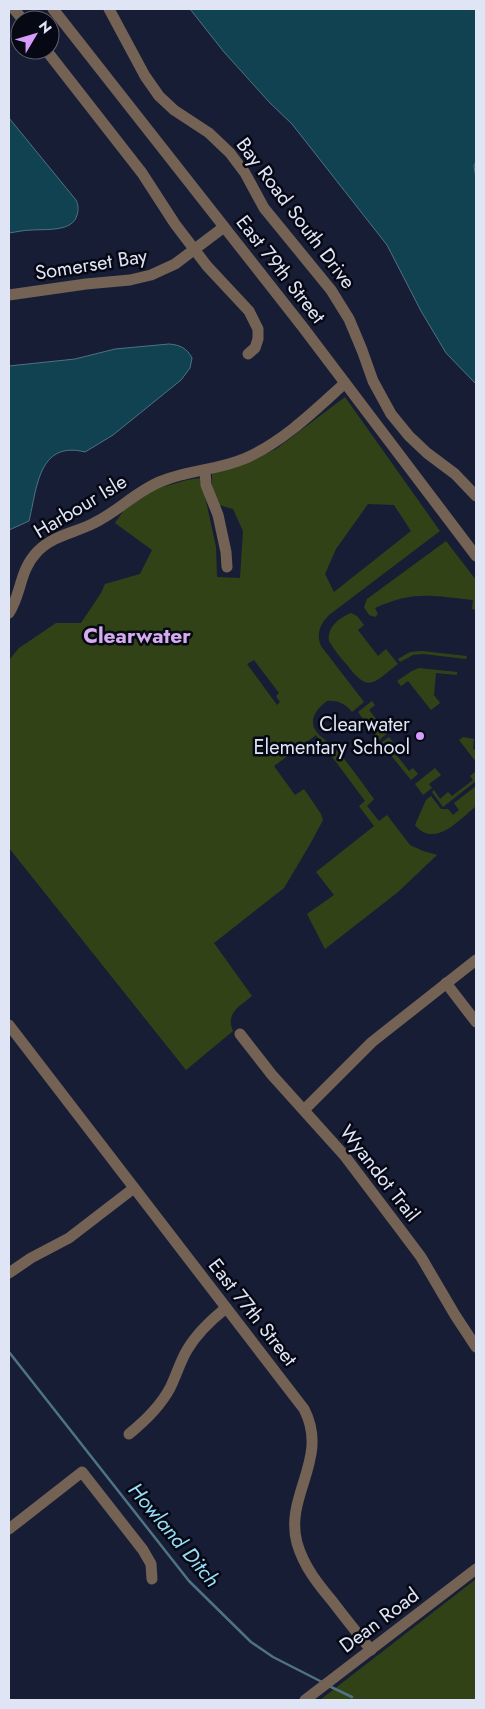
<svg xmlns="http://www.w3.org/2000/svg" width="485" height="1709" font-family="Jost,sans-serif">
  <rect width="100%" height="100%" fill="#181d36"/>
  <!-- green -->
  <g fill="#324217" fill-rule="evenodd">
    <path d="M 345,397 L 440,531 L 329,615 C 320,624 316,634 321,646 L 364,702 L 352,712 C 345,704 339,700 327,701 C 320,706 312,714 313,724 C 314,733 324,738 330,744 C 346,758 361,782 374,799 L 367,806 L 379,821 L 387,815 L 410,845 L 423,851 L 437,855 L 398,892 L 325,949 L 307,914 L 334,895 L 316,872 L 374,826 L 359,806 L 365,801 L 316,735 L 274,766 L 295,795 L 304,789 L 321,814 L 323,820 L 309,846 L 284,888 L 214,943 L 252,996 C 240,1006 225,1013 233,1031 L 186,1070 L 9,848 L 9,660 L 19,648 L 56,623 L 81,623 L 101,593 L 105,584 L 140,574 L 152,550 L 115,523 L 124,510 L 156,489 L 187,480 L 201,478 L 216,547 L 217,577 L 240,578 L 243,531 L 233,509 L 219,505 L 212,486 L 212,471 L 238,466 L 276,449 ZM 368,504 L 394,505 L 411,531 L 334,592 L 325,574 L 336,549 ZM 254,660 L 279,693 L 276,696 L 280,702 L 277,705 L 247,664 Z"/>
    <path d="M 446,541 L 476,580 L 476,610 L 472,609 L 473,600 C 433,596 414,590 375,608 L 378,614 L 375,617 L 369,615 L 364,607 L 367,599 Z"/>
    <path d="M 351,613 L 357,616 L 364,625 L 358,630 L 378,656 L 386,649 L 398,664 C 374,682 369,694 348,666 C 341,658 334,650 329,641 C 327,627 339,618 351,613 Z"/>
    <path d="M 422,651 L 467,656 L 466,659 L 423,654 L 413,655 L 400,662 L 398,659 L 410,652 Z"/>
    <path d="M 419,668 L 457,672 L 457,675 L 436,673 L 434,695 L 440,703 L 431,710 L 408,681 L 401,686 L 397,681 L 412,671 Z"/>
    <path d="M 372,701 L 375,705 L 369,710 L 377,720 L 369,727 L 358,712 Z"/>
    <path d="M 396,718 L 400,723 L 379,740 L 371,729 L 379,723 L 383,727 Z"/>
    <path d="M 389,737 L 395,745 L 391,748 L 409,771 L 413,768 L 418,774 L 411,780 L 381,743 Z"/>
    <path d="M 463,737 L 474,739 L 473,749 L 476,750 L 476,762 L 459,740 Z"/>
    <path d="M 435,768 L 441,775 L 429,784 L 432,788 L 423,795 L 415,784 Z"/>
    <path d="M 476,771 L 476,781 L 443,807 L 432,792 L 434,790 L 440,799 L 448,792 L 452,796 L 473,780 L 470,776 Z"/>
    <path d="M 476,786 L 476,806 C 460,819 435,849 415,825 L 426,800 L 431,796 L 441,809 L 448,809 L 453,815 L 459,810 L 454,803 Z"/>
    <path d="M 476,1579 L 476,1700 L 320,1700 Z"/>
  </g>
  <!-- water -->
  <g fill="#104251" stroke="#4e7382">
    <path d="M 190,9 L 476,9 L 476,161 L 474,166 L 476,179 L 476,384 L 446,353 L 421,311 L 387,245 L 292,124 L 270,103 L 224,52 Z"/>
    <path d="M 9,118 L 76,200 C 78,204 79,209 77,215 C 73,232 46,229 32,230 C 24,230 16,232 9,233 Z"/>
    <path d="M 169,344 C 180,345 187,348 192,358 L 190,368 L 181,380 L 113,435 L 85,452 C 38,440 37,489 29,521 L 9,530 L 9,366 L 75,359 L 115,349 Z"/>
  </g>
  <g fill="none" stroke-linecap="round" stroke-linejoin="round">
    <!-- stream -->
    <g stroke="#4e7382" stroke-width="2.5">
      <path d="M 9,1352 L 189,1581 L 251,1642 L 273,1657 L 322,1682"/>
      <path d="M 329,1686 L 352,1697"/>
    </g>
    <!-- minor -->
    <g stroke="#746354" stroke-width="11">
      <path d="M 14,9 L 23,20"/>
      <path d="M 53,9 L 302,326 L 476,556"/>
      <path d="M 109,9 L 145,76 L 159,96 L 174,110 L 209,133 L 230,153 L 245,173 L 264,208 L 331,290 L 349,319 L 362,350 L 373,381 L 391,414 L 409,436 L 427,453 L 455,474 L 476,496"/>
      <path d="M 46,50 L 142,173 L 175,224 L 207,266 L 249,311 L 258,329 L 258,339 L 255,348 L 248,354"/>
      <path d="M 9,295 L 86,284 L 130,280 L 151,275 L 175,264 L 224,227"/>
      <path d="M 205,470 L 206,485 L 218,515 L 226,552 L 227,567"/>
      <path d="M 9,613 C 22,593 19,571 37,552 C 53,535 75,533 94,523 C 119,511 136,491 162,481 C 189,470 219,470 246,458 C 284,441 314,411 345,383"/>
      <path d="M 446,983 L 476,1022"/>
      <path d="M 9,1025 L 304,1409 C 330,1459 284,1495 297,1543 C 304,1567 318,1584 333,1602 C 345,1618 358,1634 371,1650"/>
      <path d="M 240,1034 L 272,1075 L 344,1155 L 400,1229 L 421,1257 L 455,1315 L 476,1347"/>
      <path d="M 304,1110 L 372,1042 L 476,960"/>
      <path d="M 9,1273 L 31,1258 L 69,1238 L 134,1188"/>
      <path d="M 129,1434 C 145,1421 160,1407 170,1388 C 176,1376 180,1362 187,1350 C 197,1333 211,1320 226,1308"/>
      <path d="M 9,1529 L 82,1472 L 143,1550 L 151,1564 L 152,1579"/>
      <path d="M 305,1700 L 476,1569"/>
    </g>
  </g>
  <!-- markers -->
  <circle fill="#d79bf9" stroke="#060813" stroke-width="2" cx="420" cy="736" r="5"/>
  <g text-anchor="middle" stroke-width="5" stroke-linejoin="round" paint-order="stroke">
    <!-- street labels -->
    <g font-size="20" fill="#e0e5f6" stroke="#060813">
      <text transform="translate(296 213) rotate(53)" y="7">Bay Road South Drive</text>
      <text transform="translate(91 264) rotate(-9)" y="7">Somerset Bay</text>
      <text transform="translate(281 269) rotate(52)" y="7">East 79th Street</text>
      <text transform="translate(80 506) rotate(-31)" y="7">Harbour Isle</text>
      <text transform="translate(380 1173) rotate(52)" y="7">Wyandot Trail</text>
      <text transform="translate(253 1312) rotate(52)" y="7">East 77th Street</text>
      <text transform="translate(379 1620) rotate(-37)" y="7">Dean Road</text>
    </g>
    <!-- poi labels -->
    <g font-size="20" fill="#e0e5f6" stroke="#060813" text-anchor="end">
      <text x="410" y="731">Clearwater<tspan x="410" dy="23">Elementary School</tspan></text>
    </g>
    <!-- neighbourhood labels -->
    <g font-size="21" font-weight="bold" fill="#d5acee" stroke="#060813">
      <text x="137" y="643">Clearwater</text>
    </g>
    <!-- water labels -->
    <g font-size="21" font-style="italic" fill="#95def8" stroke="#060813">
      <text transform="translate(174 1535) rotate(50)" y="7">Howland Ditch</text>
    </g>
  </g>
  <!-- border -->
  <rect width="485" height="1709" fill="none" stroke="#e0e5f6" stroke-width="20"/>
  <!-- north arrow -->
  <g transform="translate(35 35) rotate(52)"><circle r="24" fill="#060813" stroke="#5d606e"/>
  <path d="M0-4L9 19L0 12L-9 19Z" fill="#d79bf9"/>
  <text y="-8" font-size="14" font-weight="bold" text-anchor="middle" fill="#e0e5f6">N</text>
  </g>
</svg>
